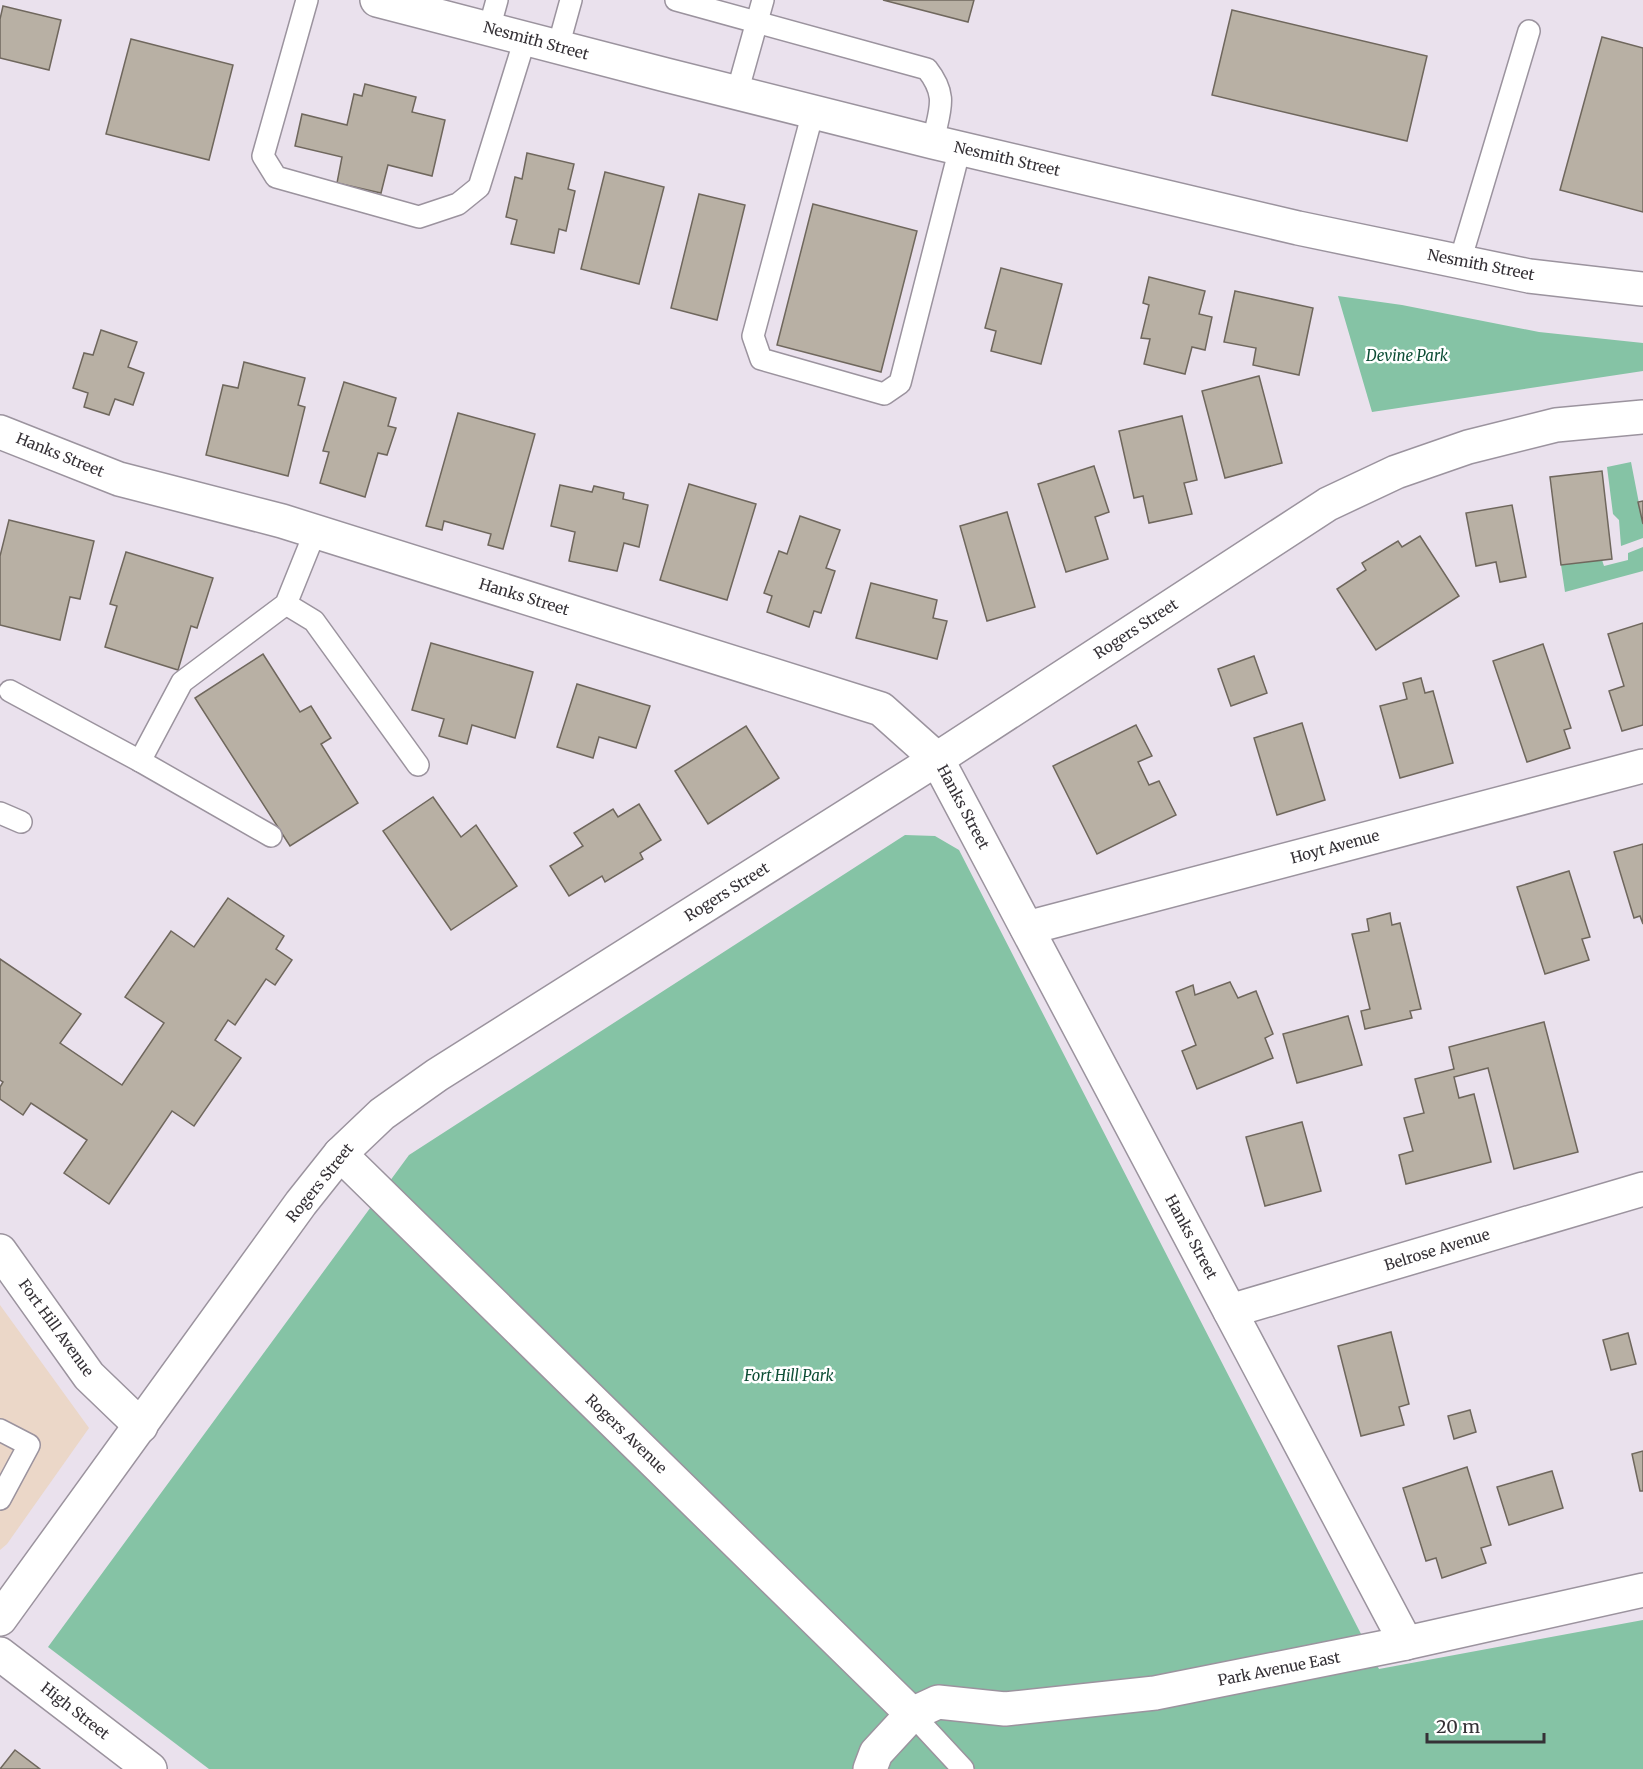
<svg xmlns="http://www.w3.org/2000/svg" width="1643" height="1769" font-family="Merriweather,serif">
  <rect width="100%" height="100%" fill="#eae1ed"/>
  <!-- education -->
  <path fill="#ebd7c8" d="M 0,1305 L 89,1428 L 7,1544 L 0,1550 Z"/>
  <!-- green -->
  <g fill="#85c3a5">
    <path d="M 1338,296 L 1402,305 L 1539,332 L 1643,343 L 1643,371 L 1372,412 Z"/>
    <path d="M 1631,462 L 1643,524 L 1643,538 L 1621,546 L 1619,520 L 1613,514 L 1607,467 Z"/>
    <path d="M 1643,547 L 1643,571 L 1565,592 L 1561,565 L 1602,560 L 1604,566 L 1628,560 L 1628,553 Z"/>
    <path d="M 905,835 L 935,836 L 959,850 L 1379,1669 L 1643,1620 L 1643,1769 L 209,1769 L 48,1647 L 409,1155 Z"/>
  </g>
  <!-- building -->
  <g fill="#b8b0a4" stroke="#6f675d" stroke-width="1.5">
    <path d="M 883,0 L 974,0 L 968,22 Z"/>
    <path d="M 3,6 L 61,20 L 49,70 L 0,58 L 0,19 Z"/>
    <path d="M 1232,10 L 1427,56 L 1407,141 L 1212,95 Z"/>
    <path d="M 1602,37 L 1643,48 L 1643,212 L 1560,190 Z"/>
    <path d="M 131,39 L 233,65 L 209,160 L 106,134 Z"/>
    <path d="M 365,84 L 416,97 L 412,112 L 445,120 L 432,176 L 388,165 L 381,193 L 337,183 L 342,157 L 295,146 L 302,114 L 347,125 L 354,94 L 362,96 Z"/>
    <path d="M 527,153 L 574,164 L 568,189 L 575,191 L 566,231 L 559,229 L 554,253 L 511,244 L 517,220 L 506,217 L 515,177 L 522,179 Z"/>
    <path d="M 605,172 L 664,187 L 639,284 L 581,269 Z"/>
    <path d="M 699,194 L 745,205 L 717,320 L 671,308 Z"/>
    <path d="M 813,204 L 917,231 L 881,372 L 777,345 Z"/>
    <path d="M 1001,268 L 1062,284 L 1041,364 L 991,351 L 996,331 L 985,328 Z"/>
    <path d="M 1149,277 L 1205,291 L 1199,314 L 1212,317 L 1205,350 L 1192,347 L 1185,374 L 1144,364 L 1150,339 L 1141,338 L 1149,305 L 1143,303 Z"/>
    <path d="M 1235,291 L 1313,308 L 1299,375 L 1253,365 L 1256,348 L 1224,342 Z"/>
    <path d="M 101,330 L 137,342 L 128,367 L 144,373 L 133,405 L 115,399 L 109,415 L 84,407 L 88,393 L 73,388 L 84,353 L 93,355 Z"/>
    <path d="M 244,362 L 305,378 L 298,405 L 305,407 L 288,476 L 206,455 L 223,385 L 238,388 Z"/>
    <path d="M 1259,376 L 1282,463 L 1225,478 L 1202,391 Z"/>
    <path d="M 344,382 L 396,398 L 388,426 L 396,428 L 387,455 L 378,453 L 365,497 L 320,483 L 329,452 L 323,451 Z"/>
    <path d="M 458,413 L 535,434 L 503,549 L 488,545 L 491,534 L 444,521 L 442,530 L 426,526 Z"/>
    <path d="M 1182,416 L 1197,480 L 1184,483 L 1192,514 L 1149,523 L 1143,496 L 1134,498 L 1119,431 Z"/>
    <path d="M 1094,466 L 1109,512 L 1095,517 L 1108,559 L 1066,572 L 1038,484 Z"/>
    <path d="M 1602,471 L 1612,559 L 1561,565 L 1550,477 Z"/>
    <path d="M 689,484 L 756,504 L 727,600 L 660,580 Z"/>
    <path d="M 560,485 L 592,492 L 594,486 L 624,493 L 623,499 L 648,505 L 639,547 L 624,543 L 617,571 L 569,561 L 575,532 L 551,526 Z"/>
    <path d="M 1643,501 L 1643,524 L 1638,502 Z"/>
    <path d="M 1512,505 L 1526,577 L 1500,582 L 1496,562 L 1476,566 L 1466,513 Z"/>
    <path d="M 1007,512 L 1035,607 L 987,621 L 960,526 Z"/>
    <path d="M 800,516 L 840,530 L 826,568 L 835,571 L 821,613 L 814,611 L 809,627 L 767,612 L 772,596 L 764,593 L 779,551 L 787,554 Z"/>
    <path d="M 9,520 L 94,541 L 80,599 L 70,597 L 60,640 L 0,625 L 0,556 Z"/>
    <path d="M 1420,536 L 1459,596 L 1376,650 L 1337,589 L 1366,570 L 1362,563 L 1398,541 L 1402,547 Z"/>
    <path d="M 126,552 L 213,578 L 197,628 L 191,626 L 178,670 L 105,647 L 117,606 L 110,604 Z"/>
    <path d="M 871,583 L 937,600 L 933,618 L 947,621 L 937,659 L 856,638 Z"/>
    <path d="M 1643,623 L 1643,725 L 1622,731 L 1609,691 L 1624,686 L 1608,634 Z"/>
    <path d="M 431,643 L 533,672 L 515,738 L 472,725 L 467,744 L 439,736 L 444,719 L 412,710 Z"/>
    <path d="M 1543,644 L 1571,728 L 1564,730 L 1570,748 L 1527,762 L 1493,661 Z"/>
    <path d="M 263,654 L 300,712 L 311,706 L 331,738 L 321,744 L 358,803 L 290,846 L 195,698 Z"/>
    <path d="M 1254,656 L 1267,693 L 1231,706 L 1218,669 Z"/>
    <path d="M 1421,678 L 1425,693 L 1433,691 L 1453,763 L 1400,778 L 1380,706 L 1407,699 L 1403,683 Z"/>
    <path d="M 577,684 L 650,706 L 636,748 L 599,737 L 593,758 L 557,747 Z"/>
    <path d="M 1302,723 L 1325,800 L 1277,815 L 1254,738 Z"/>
    <path d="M 1136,725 L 1152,756 L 1138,762 L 1149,785 L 1159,781 L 1176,815 L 1097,854 L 1053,766 Z"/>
    <path d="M 746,726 L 779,778 L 708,824 L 675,771 Z"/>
    <path d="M 433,797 L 461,837 L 476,825 L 517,886 L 451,930 L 383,831 Z"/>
    <path d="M 639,804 L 661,840 L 640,853 L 643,859 L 605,882 L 602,876 L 569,896 L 550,866 L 583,846 L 574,833 L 613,809 L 618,817 Z"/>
    <path d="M 1643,844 L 1643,924 L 1640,916 L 1634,918 L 1614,852 Z"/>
    <path d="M 1569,871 L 1590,937 L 1582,939 L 1589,960 L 1545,974 L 1517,887 Z"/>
    <path d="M 228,898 L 284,936 L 276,949 L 292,960 L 275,985 L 266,979 L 235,1025 L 228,1020 L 215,1040 L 241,1058 L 194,1126 L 172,1111 L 109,1204 L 64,1173 L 87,1140 L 31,1103 L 23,1115 L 0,1099 L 0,1087 L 3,1082 L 0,1080 L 0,959 L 81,1014 L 60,1043 L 122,1085 L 164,1023 L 125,997 L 171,931 L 194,947 Z"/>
    <path d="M 1390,913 L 1392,925 L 1400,923 L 1421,1009 L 1410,1011 L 1412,1018 L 1365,1029 L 1361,1011 L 1370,1009 L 1352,934 L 1369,931 L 1367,919 Z"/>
    <path d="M 1230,982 L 1238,998 L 1256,991 L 1273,1034 L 1265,1038 L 1273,1058 L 1197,1089 L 1182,1051 L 1196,1045 L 1176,992 L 1193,985 L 1195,995 Z"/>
    <path d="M 1348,1016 L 1362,1065 L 1297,1083 L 1283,1034 Z"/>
    <path d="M 1544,1022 L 1578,1152 L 1514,1169 L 1488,1068 L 1454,1077 L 1459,1098 L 1474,1094 L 1491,1162 L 1406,1184 L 1399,1155 L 1413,1151 L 1404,1118 L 1424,1113 L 1415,1079 L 1454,1069 L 1449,1047 Z"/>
    <path d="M 1302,1122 L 1321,1191 L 1265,1206 L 1246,1137 Z"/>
    <path d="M 1391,1332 L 1409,1404 L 1399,1407 L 1404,1425 L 1361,1436 L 1338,1346 Z"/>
    <path d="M 1628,1333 L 1636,1364 L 1611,1370 L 1603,1340 Z"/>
    <path d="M 1470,1410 L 1476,1432 L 1454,1439 L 1448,1416 Z"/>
    <path d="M 1643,1451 L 1643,1491 L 1640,1491 L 1632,1454 Z"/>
    <path d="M 1467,1467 L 1491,1545 L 1481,1548 L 1486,1563 L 1442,1578 L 1436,1558 L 1426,1561 L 1403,1488 Z"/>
    <path d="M 1552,1471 L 1563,1508 L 1509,1525 L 1497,1487 Z"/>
    <path d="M 15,1750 L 40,1769 L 0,1769 Z"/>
  </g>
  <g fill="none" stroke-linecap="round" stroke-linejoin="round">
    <!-- service casing -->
    <g stroke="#9b939e" stroke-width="24">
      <g id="service">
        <path d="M 307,0 L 263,156 L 276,177 L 419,217 L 458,204 L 479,187 L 525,39"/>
        <path d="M 676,0 L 927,69 C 949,97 939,110 933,142"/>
        <path d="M 489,29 L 497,0"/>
        <path d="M 558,47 L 571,0"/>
        <path d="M 737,93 L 763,0"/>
        <path d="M 813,112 L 753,336 L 761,359 L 884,394 L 900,383 L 960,148"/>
        <path d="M 1460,261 L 1529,31"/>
        <path d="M 286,604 L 314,621 L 418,765"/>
        <path d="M 10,691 L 140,761 L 182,682 L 286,604 L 315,532"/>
        <path d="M 140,761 L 271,836"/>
        <path d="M 0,813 L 21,822"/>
        <path d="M 0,1430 L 29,1445 L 0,1499"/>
        <path d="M 912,1714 L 963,1769"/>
      </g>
    </g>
    <!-- minor casing -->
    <g stroke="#9b939e" stroke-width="36">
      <g id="minor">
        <path d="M 0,432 L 119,479 L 282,521 L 881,709 L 937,759 L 1406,1643"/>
        <path d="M 1027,928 L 1643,766"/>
        <path d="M 340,1154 L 912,1714"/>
        <path d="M 0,1251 L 89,1376 L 141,1426"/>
        <path d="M 1230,1311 L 1643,1189"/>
        <path d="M 0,1654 L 150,1769"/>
        <path d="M 870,1769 L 876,1753 L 912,1714 L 938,1702 L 1005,1709 L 1155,1693 L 1406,1643 L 1643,1590"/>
      </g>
    </g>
    <!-- tertiary casing -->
    <g stroke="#9b939e" stroke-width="36">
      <path id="tertiary" d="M 0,1619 L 301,1203 L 340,1154 L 382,1114 L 437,1075 L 937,759 L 1328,504 L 1396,472 L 1468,447 L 1556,425 L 1643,417"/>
    </g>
    <!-- secondary casing -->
    <g stroke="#9b939e" stroke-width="36">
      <path id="secondary" d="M 377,0 L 666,75 L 933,142 L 1298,228 L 1529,276 L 1643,289"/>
    </g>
    <!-- service -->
    <use href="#service" stroke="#fff" stroke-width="21"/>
    <!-- minor -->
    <use href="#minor" stroke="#fff" stroke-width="33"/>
    <!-- tertiary -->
    <use href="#tertiary" stroke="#fff" stroke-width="33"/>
    <!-- secondary -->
    <use href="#secondary" stroke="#fff" stroke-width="33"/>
  </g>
  <g text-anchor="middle" stroke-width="5" stroke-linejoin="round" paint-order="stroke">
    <!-- street labels -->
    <g font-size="15" fill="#353136" stroke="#fff">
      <text transform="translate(536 41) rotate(15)" y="5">Nesmith Street</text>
      <text transform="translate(1007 159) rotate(13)" y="5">Nesmith Street</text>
      <text transform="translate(1481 265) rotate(11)" y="5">Nesmith Street</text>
      <text transform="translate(60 455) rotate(22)" y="5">Hanks Street</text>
      <text transform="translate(524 597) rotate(17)" y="5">Hanks Street</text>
      <text transform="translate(1136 629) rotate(-33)" y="5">Rogers Street</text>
      <text transform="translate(963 807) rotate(62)" y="5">Hanks Street</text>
      <text transform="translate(1335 847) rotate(-15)" y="5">Hoyt Avenue</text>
      <text transform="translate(727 892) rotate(-32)" y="5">Rogers Street</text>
      <text transform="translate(320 1183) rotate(-51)" y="5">Rogers Street</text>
      <text transform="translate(1191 1237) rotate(62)" y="5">Hanks Street</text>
      <text transform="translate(1437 1250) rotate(-17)" y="5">Belrose Avenue</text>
      <text transform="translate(56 1328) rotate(54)" y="5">Fort Hill Avenue</text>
      <text transform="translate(626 1434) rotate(44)" y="5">Rogers Avenue</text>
      <text transform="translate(1279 1669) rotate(-11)" y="5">Park Avenue East</text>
      <text transform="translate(75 1711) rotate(38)" y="5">High Street</text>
    </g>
    <!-- park labels -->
    <g font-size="15" font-style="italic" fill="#0e4e36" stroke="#fff">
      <text x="1407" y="361">Devine Park</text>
      <text x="789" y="1381">Fort Hill Park</text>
    </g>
  </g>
  <!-- scale -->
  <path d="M1427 1733v9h117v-9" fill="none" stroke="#353136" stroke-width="3"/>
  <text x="1436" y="1733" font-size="18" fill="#353136" stroke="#ffffff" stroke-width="4.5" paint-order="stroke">20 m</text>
</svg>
